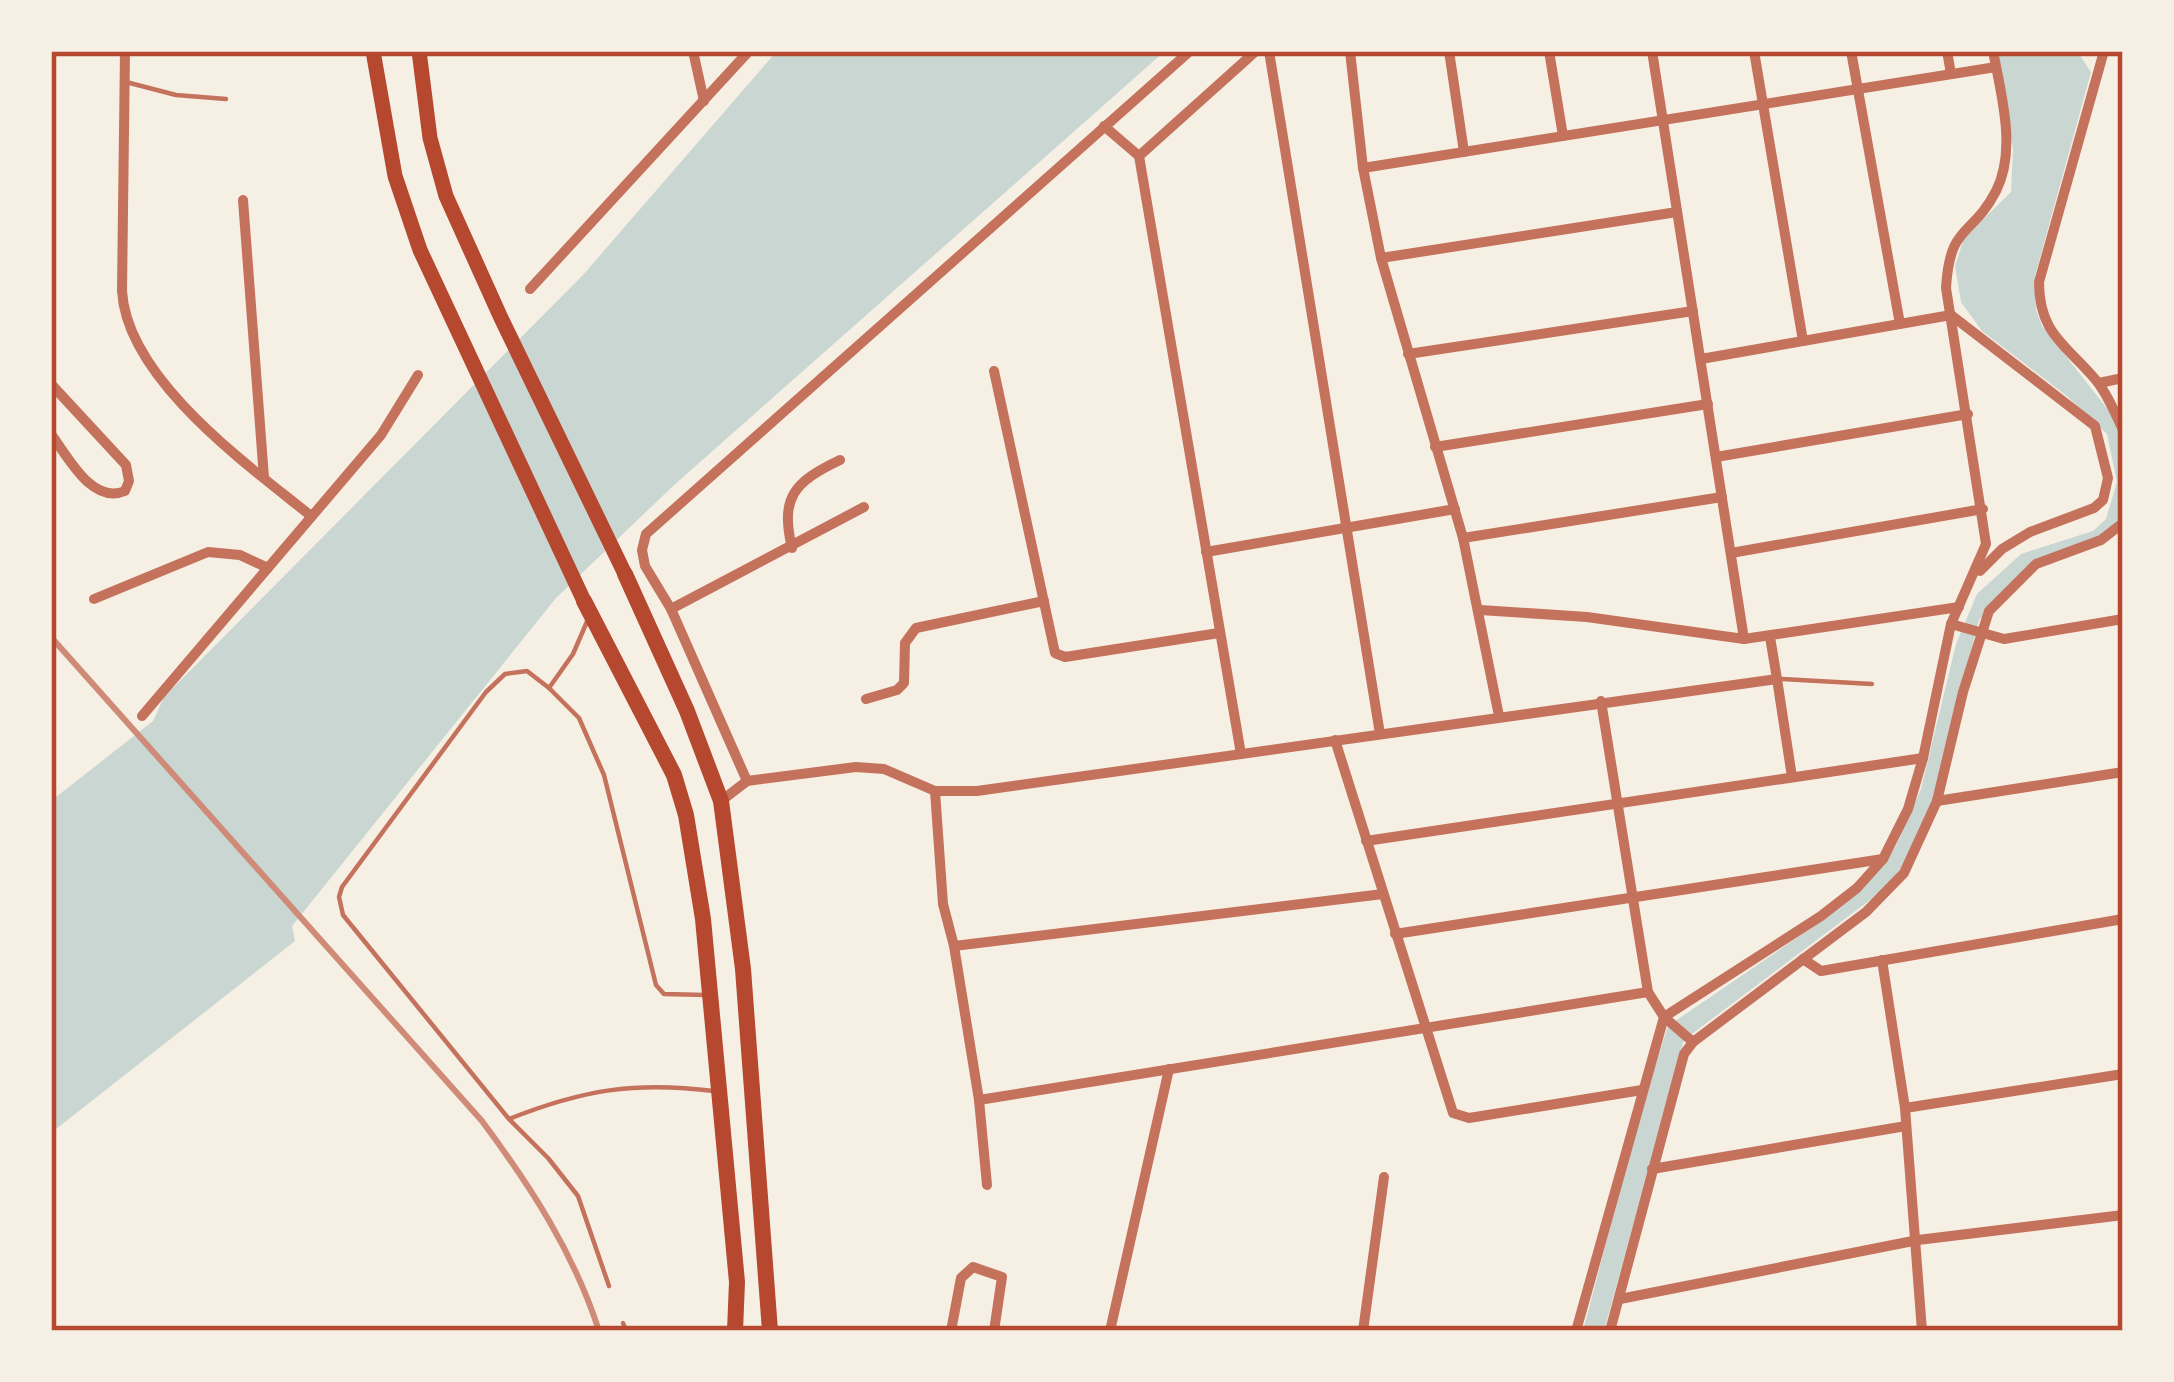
<svg xmlns="http://www.w3.org/2000/svg" width="2174" height="1382" font-family="'Nunito Sans',sans-serif">
  <rect width="100%" height="100%" fill="#f6efe4"/>
  <!-- water -->
  <g fill="#c9d6d2">
    <path d="M 777,51 L 1165,51 L 673,486 L 556,598 L 292,926 L 295,941 L 51,1133 L 51,801 L 153,721 L 164,697 L 583,275 Z"/>
    <path d="M 1997,51 L 2077,51 L 2091,72 L 2035,276 L 2036,310 L 2042,326 L 2117,421 L 2123,445 L 2123,520 L 2107,535 L 2034,562 L 1979,620 L 1930,809 L 1904,864 L 1886,888 L 1684,1040 L 1604,1331 L 1583,1331 L 1642,1106 L 1668,1026 L 1826,918 L 1883,866 L 1897,844 L 1921,789 L 1956,644 L 1977,594 L 2021,554 L 2093,531 L 2106,519 L 2117,482 L 2107,434 L 2067,396 L 1982,331 L 1961,302 L 1955,266 L 1964,238 L 2011,192 L 2013,150 Z"/>
  </g>
  <g fill="none" stroke-linecap="round" stroke-linejoin="round">
    <!-- service -->
    <g stroke="#c5725c" stroke-width="4.5">
      <path d="M 126,82 L 176,95 L 226,99"/>
      <path d="M 589,617 L 573,654 L 549,688 L 579,718 L 604,775 L 656,985 L 664,994 L 706,995"/>
      <path d="M 1782,679 L 1872,684"/>
      <path d="M 549,688 L 527,671 L 505,674 L 486,692 L 342,887 L 339,897 L 343,915 L 509,1119 L 548,1158 L 578,1196 L 609,1286"/>
      <path d="M 509,1119 C 582,1090 635,1081 714,1091"/>
      <path d="M 623,1323 L 626,1331"/>
    </g>
    <!-- minor -->
    <g stroke="#c5725c" stroke-width="10">
      <path d="M 125,51 L 122,291 C 127,379 248,465 311,516"/>
      <path d="M 693,51 L 704,101"/>
      <path d="M 1269,51 L 1380,734"/>
      <path d="M 1350,51 L 1363,168 L 1381,258 L 1463,538 L 1499,716"/>
      <path d="M 1449,51 L 1464,152"/>
      <path d="M 1549,51 L 1563,136"/>
      <path d="M 1652,51 L 1744,639"/>
      <path d="M 1754,51 L 1803,341"/>
      <path d="M 1851,51 L 1900,324"/>
      <path d="M 1947,51 L 1951,74"/>
      <path d="M 2104,51 L 2039,282 C 2039,333 2065,344 2095,379 C 2107,393 2115,413 2123,430"/>
      <path d="M 1104,126 L 1139,156 L 1241,754"/>
      <path d="M 1139,156 L 1256,51"/>
      <path d="M 1363,168 L 1996,67"/>
      <path d="M 243,200 L 264,478"/>
      <path d="M 1381,258 L 1677,212"/>
      <path d="M 530,289 L 749,51"/>
      <path d="M 1408,354 L 1693,311"/>
      <path d="M 1701,359 L 1951,315 L 2095,426 L 2108,478 L 2103,500 L 2094,508 L 2030,532 L 2002,549 L 1980,571"/>
      <path d="M 994,371 L 1055,653 L 1065,657 L 1219,633"/>
      <path d="M 2099,383 L 2123,378"/>
      <path d="M 51,384 L 126,465 L 129,481 L 125,491 C 92,505 68,457 51,434"/>
      <path d="M 1435,447 L 1708,404"/>
      <path d="M 1716,457 L 1968,414"/>
      <path d="M 1463,538 L 1722,497"/>
      <path d="M 792,548 C 780,497 794,482 840,460"/>
      <path d="M 1206,552 L 1455,509"/>
      <path d="M 1731,553 L 1983,509"/>
      <path d="M 94,599 L 208,552 L 240,555 L 268,568"/>
      <path d="M 671,609 L 864,507"/>
      <path d="M 1480,610 L 1587,617 L 1744,639 L 1959,607"/>
      <path d="M 1951,624 L 2004,639 L 2123,619"/>
      <path d="M 1777,679 L 1792,777"/>
      <path d="M 866,699 L 897,690 L 904,683 L 905,643 L 916,628 L 1044,601"/>
      <path d="M 1601,701 L 1648,992 L 1664,1017 L 1693,1042 L 1866,912 L 1904,873 L 1937,801 L 1963,692 L 1989,611 L 2036,564 L 2101,540 L 2123,523"/>
      <path d="M 142,716 L 381,435 L 418,375"/>
      <path d="M 1335,740 L 1453,1113 L 1469,1118 L 1642,1090"/>
      <path d="M 747,781 L 671,609 L 645,566 L 642,550 L 646,534 L 1190,51"/>
      <path d="M 935,791 L 943,904 L 954,946 L 979,1100 L 987,1185"/>
      <path d="M 721,801 L 747,781 L 856,767 L 884,769 L 935,791 L 977,791 L 1777,679 L 1770,637"/>
      <path d="M 1937,801 L 2123,772"/>
      <path d="M 1366,841 L 1923,758"/>
      <path d="M 1395,934 L 1883,859"/>
      <path d="M 954,946 L 1383,894"/>
      <path d="M 1803,959 L 1821,971 L 2123,919"/>
      <path d="M 1882,960 L 1905,1108 L 1922,1331"/>
      <path d="M 979,1100 L 1648,992"/>
      <path d="M 1905,1108 L 2123,1074"/>
      <path d="M 1652,1169 L 1906,1126"/>
      <path d="M 1620,1299 L 1918,1240 L 2123,1215"/>
      <path d="M 951,1331 L 961,1278 L 973,1267 L 1002,1277 L 994,1331"/>
      <path d="M 1110,1331 L 1169,1069"/>
      <path d="M 1363,1331 L 1384,1177"/>
      <path d="M 1576,1331 L 1664,1017 L 1821,916 L 1857,888 L 1883,859 L 1908,809 L 1923,758 L 1951,624 L 1986,544 L 1946,288 C 1950,222 1972,238 1996,191 C 2017,150 2001,94 1993,51"/>
      <path d="M 1610,1331 L 1684,1054 L 1693,1042"/>
    </g>
    <!-- primary -->
    <g stroke="#b5482f" stroke-width="15">
      <path d="M 373,51 L 395,176 L 420,250 L 584,601"/>
      <path d="M 419,51 L 430,138 L 446,196 L 501,318 L 625,574"/>
    </g>
    <!-- trunk -->
    <g stroke="#b5482f" stroke-width="16">
      <path d="M 625,574 L 687,711 L 721,801 L 743,969 L 770,1331"/>
      <path d="M 584,601 L 674,775 L 686,815 L 703,919 L 737,1282 L 735,1331"/>
    </g>
    <!-- rail -->
    <path stroke="#cf8b77" stroke-width="6" d="M 51,637 L 482,1121 C 531,1187 574,1253 599,1331"/>
  </g>
  <!-- border -->
  <rect width="2174" height="1382" fill="none" stroke="#f6efe4" stroke-width="108"/>
  <rect x="54" y="54" width="2066" height="1274" fill="none" stroke="#b5482f" stroke-width="4.5"/>
</svg>
